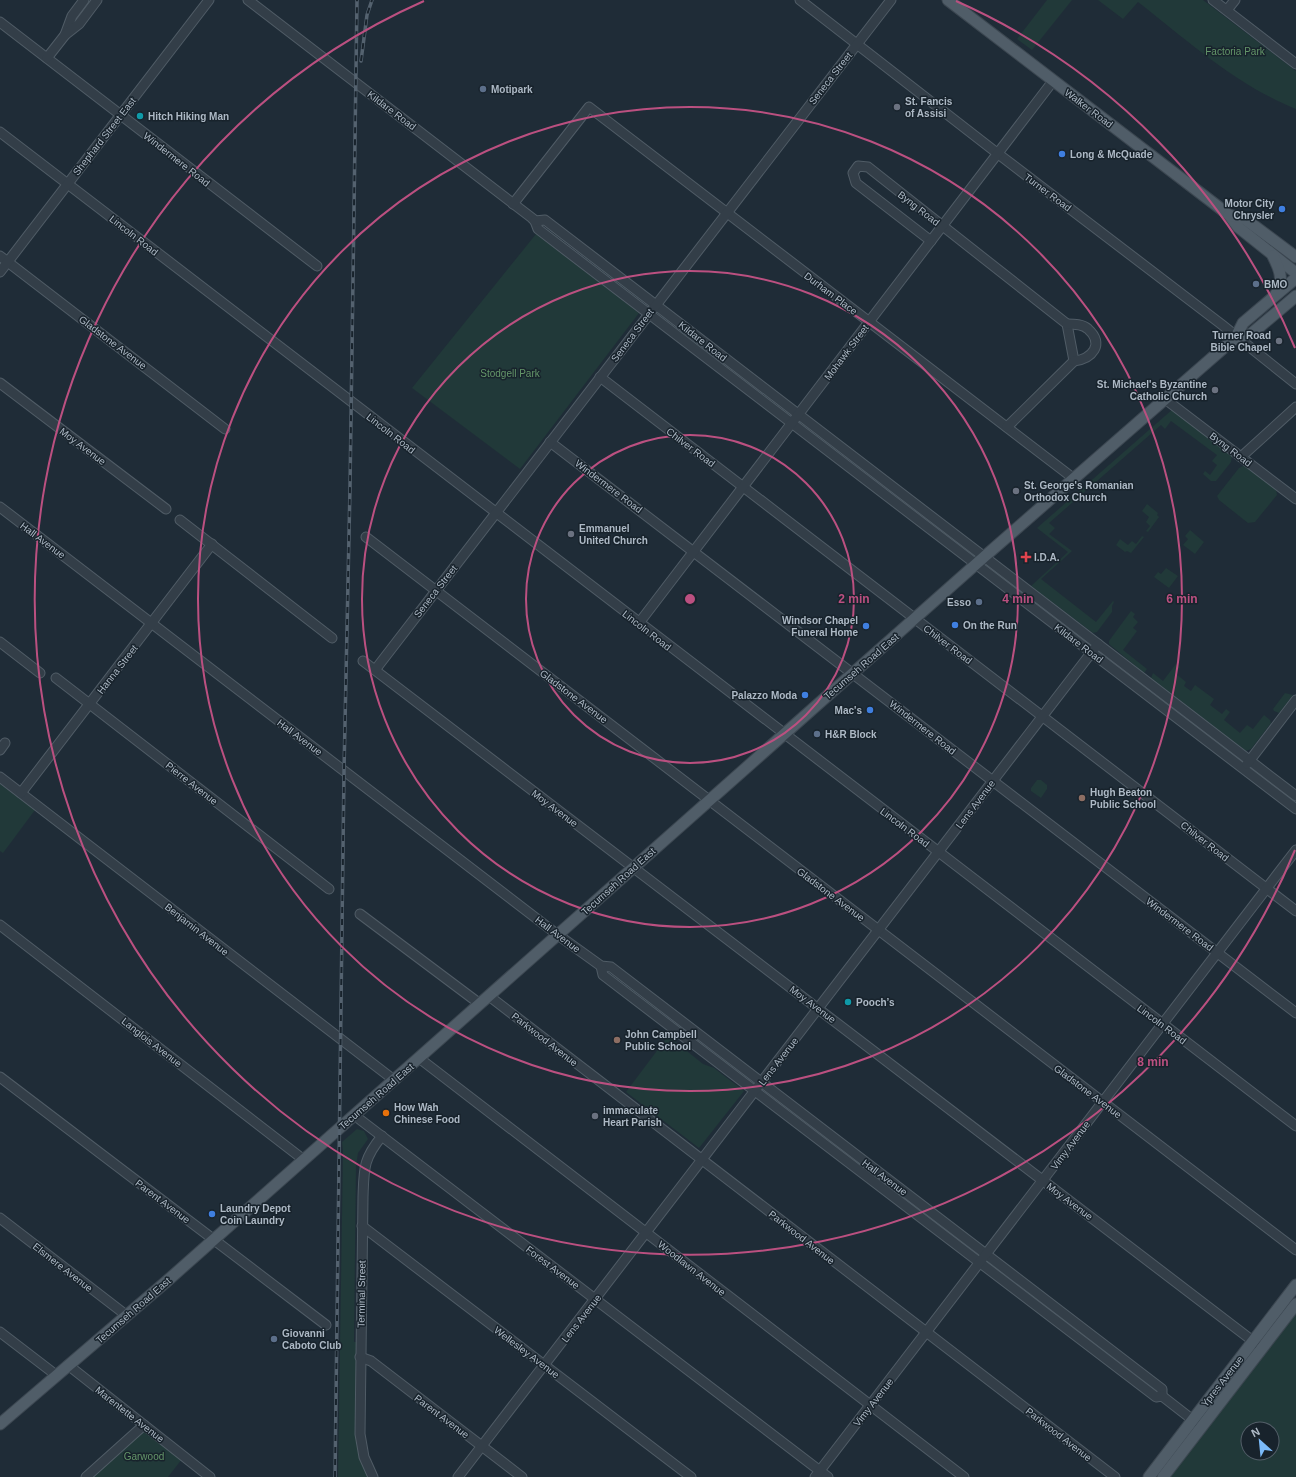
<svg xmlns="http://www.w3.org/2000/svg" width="1296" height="1477" font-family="Helvetica,sans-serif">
  <rect width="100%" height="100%" fill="#1f2c37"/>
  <!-- green -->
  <g fill="#213939" fill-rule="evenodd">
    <path d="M 1047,0 L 1072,0 L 1032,50 L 1017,39 Z"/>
    <path d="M 1098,0 L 1203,0 L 1296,71 L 1296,109 C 1236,85 1188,41 1138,2 L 1123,19 Z"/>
    <path d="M 536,234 L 639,313 L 520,469 L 412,388 Z"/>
    <path d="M 1173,409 L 1232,455 L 1231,462 L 1216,481 L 1211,481 L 1203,474 L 1205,471 L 1210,475 L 1217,465 L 1212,461 L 1217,455 L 1171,421 L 1165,429 L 1161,425 L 1049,523 L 1055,528 L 1049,534 L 1072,551 L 1041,579 L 1096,622 L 1113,601 L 1114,602 L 1112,606 L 1112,612 L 1097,632 L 1093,633 L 1031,586 L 1068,552 L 1037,528 Z"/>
    <path d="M 1245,465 L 1276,489 L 1277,495 L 1255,522 L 1248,523 L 1219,500 L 1217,496 L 1239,468 Z"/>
    <path d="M 1147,504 L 1158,513 L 1157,515 L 1159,517 L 1148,532 L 1146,531 L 1150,526 L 1146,522 L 1149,517 L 1142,511 Z"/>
    <path d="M 1190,530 L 1204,542 L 1195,554 L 1183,545 L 1188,539 L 1185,536 Z"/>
    <path d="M 1142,536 L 1144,537 L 1131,553 L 1127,551 L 1125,552 L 1116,545 L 1120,539 L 1128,545 L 1132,541 L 1136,544 Z"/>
    <path d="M 1166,568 L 1178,576 L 1169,588 L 1154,577 L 1158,572 L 1161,574 Z"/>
    <path d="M 1131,611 L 1135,614 L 1133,617 L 1138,622 L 1133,628 L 1137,631 L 1123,650 L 1147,669 L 1144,673 L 1109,644 L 1109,641 Z"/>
    <path d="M 1176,664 L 1180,667 L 1175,673 L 1186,682 L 1184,686 L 1191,691 L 1195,685 L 1214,699 L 1210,705 L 1222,714 L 1226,709 L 1230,712 L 1224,720 L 1240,733 L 1247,725 L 1253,729 L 1264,715 L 1270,720 L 1271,723 L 1251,749 L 1246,751 L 1151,678 L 1153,673 L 1163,681 Z"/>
    <path d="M 1285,693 L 1293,695 L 1279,713 L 1274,711 L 1273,709 Z"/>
    <path d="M 1037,780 L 1041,780 L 1047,785 L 1047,789 L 1041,798 L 1031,791 L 1031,788 Z"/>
    <path d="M 0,784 L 35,810 L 3,853 L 0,851 Z"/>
    <path d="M 668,1036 L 703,1064 L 714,1068 L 744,1091 L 699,1148 L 626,1092 Z"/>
    <path d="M 357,1129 L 364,1131 L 368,1139 L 358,1153 L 356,1166 L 354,1342 L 357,1342 L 356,1437 L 358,1451 L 368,1477 L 338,1477 L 343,1151 L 342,1142 Z"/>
    <path d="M 1296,1310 L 1296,1477 L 1167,1477 ZM 1248,1429 L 1272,1429 L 1272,1453 L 1248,1453 Z"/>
    <path d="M 144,1430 L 182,1459 L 168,1477 L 90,1477 Z"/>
  </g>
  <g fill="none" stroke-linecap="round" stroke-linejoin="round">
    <!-- minor casing -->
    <g stroke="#505c66" stroke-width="11">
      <g id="minor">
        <path d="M 248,0 L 532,218 L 535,221 L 538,229 L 1296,809"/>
        <path d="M 800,0 L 997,153 L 1221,324 L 1296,384"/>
        <path d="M 1213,0 L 1296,64"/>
        <path d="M 1227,10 L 1235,0"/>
        <path d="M 0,22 L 317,266"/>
        <path d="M 65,35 L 72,16 L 84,0"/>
        <path d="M 47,58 L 65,35 L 79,24 L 97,0"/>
        <path d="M 0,132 L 1296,1126"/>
        <path d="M 513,204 L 589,107 L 1073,478"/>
        <path d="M 535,221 L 545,220 L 1296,796"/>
        <path d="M 931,241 L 856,183 L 853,173 L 858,166 L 868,167 L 1067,324 L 1074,361 L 1007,427"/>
        <path d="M 0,256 L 225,429"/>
        <path d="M 0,272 L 209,0"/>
        <path d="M 1067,324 C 1074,324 1083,324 1088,329 C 1105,344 1092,359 1074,361"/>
        <path d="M 600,377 L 1296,911"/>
        <path d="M 0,383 L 166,509"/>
        <path d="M 1165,399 L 1296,499"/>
        <path d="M 550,442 L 1296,1013"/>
        <path d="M 1241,457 L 1296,407"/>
        <path d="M 0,507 L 558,935 L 601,966 L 611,967 L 1162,1389 L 1162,1396"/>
        <path d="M 180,520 L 332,638"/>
        <path d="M 366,537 L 1296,1250"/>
        <path d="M 639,623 L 1053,81"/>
        <path d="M 0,642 L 40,673"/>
        <path d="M 363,661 L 1262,1348"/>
        <path d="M 375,670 L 891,0"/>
        <path d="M 56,678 L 329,889"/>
        <path d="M 0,750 L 5,743"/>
        <path d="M 1247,764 L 1296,700"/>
        <path d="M 0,777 L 394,1080"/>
        <path d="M 21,793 L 212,544"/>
        <path d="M 360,914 L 480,1004"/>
        <path d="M 0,925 L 304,1160"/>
        <path d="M 601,966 L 603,975 L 1156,1397 L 1162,1396 L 1198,1424"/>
        <path d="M 489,996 L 1115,1477"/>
        <path d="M 419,1058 L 964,1477"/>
        <path d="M 0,1077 L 326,1325"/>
        <path d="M 354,1115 L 828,1477"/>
        <path d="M 0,1218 L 126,1315"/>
        <path d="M 362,1226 L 691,1477"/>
        <path d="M 0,1332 L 56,1375"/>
        <path d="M 360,1357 L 371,1361 L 522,1477"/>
        <path d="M 68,1365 L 210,1477"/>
        <path d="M 86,1477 L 144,1425"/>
        <path d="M 373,1477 L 364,1457 L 360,1434 L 363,1197 C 364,1169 363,1159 382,1136"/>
        <path d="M 458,1477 L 1098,644"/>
        <path d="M 815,1477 L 1296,850"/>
      </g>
    </g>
    <!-- major casing -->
    <g stroke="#3c4751" stroke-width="13">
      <g id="major">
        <path d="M 948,0 L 1229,215 L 1238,227 L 1296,273"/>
        <path d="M 1229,215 L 1245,219 L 1296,257"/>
        <path d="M 1273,256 C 1280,270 1284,280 1276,294"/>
        <path d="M 1236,337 L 1251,334 L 1296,296"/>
        <path d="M 0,1424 L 167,1281 L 984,557 L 1236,337 L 1243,323 L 1296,278"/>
        <path d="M 1149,1477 L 1296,1285"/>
        <path d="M 1163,1477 L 1296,1304"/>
      </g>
    </g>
    <!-- minor -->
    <use href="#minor" stroke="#333e48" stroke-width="9"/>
    <!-- major -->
    <use href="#major" stroke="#505d68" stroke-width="11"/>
    <!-- rail casing -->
    <g stroke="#54626f" stroke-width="3.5">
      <g id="rail">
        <path d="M 361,61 L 367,15 L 372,0"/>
        <path d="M 335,1477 L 344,771 L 350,488 L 357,0"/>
      </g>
    </g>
    <!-- rail -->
    <use href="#rail" stroke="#18232c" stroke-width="2" stroke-dasharray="6" stroke-linecap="butt"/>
  </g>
  <!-- distance rings -->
  <g fill="none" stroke="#bb5080" stroke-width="2">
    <circle cx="690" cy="599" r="164"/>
    <circle cx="690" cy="599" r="328"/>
    <circle cx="690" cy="599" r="492"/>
    <path d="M1295 850A655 655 0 1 1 424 1M956 1A655 655 0 0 1 1295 348"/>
  </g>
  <!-- markers -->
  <g fill="#5c6f8a" stroke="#18232c" stroke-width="1.5">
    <circle cx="483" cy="89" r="4"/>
    <circle cx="1256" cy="284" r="4"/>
    <circle cx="979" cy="602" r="4"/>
    <circle cx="817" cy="734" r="4"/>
    <circle cx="274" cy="1339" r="4"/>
  </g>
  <g fill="#6b7280" stroke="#18232c" stroke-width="1.5">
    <circle cx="897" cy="107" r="4"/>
    <circle cx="1279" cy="341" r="4"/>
    <circle cx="1215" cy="390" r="4"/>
    <circle cx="1016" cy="491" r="4"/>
    <circle cx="571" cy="534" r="4"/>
    <circle cx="595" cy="1116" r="4"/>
  </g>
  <g fill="#0f9aa8" stroke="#18232c" stroke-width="1.5">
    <circle cx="140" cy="116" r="4"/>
    <circle cx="848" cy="1002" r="4"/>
  </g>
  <g fill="#3f7fe0" stroke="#18232c" stroke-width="1.5">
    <circle cx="1062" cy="154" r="4"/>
    <circle cx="1282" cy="209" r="4"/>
    <circle cx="955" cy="625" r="4"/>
    <circle cx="866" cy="626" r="4"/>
    <circle cx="805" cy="695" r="4"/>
    <circle cx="870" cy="710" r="4"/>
    <circle cx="212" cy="1214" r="4"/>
  </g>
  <path fill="#e0444e" stroke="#18232c" stroke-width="1.5" d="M1024 551h4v4h4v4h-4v4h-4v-4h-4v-4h4z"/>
  <g fill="#8d6e63" stroke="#18232c" stroke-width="1.5">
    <circle cx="1082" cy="798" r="4"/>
    <circle cx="617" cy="1040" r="4"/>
  </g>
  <circle fill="#e8710a" stroke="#18232c" stroke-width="1.5" cx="386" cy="1113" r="4"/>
  <g text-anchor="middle" stroke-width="3" stroke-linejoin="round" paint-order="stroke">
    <!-- park labels -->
    <g font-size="10" fill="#649669" stroke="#18232c">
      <text x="1235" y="55">Factoria Park</text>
      <text x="510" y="377">Stodgell Park</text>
      <text x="144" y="1460">Garwood</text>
    </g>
    <!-- street labels -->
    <g font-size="10" fill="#adb9c5" stroke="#18232c">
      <text transform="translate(830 78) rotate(-52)" y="4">Seneca Street</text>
      <text transform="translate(1089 108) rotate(37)" y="4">Walker Road</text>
      <text transform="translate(392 110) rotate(37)" y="4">Kildare Road</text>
      <text transform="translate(104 136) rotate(-52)" y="4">Shephard Street East</text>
      <text transform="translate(177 159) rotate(38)" y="4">Windermere Road</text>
      <text transform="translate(1048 192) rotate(37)" y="4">Turner Road</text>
      <text transform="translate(919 208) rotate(38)" y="4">Byng Road</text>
      <text transform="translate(134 235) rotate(38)" y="4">Lincoln Road</text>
      <text transform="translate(831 293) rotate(37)" y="4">Durham Place</text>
      <text transform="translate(632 335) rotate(-53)" y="4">Seneca Street</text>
      <text transform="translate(703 341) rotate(38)" y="4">Kildare Road</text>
      <text transform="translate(113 342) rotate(37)" y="4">Gladstone Avenue</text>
      <text transform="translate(846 352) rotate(-53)" y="4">Mohawk Street</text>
      <text transform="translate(391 433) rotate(38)" y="4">Lincoln Road</text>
      <text transform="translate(83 446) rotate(37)" y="4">Moy Avenue</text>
      <text transform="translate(691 447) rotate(37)" y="4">Chilver Road</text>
      <text transform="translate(1231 449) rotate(37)" y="4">Byng Road</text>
      <text transform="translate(609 486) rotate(37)" y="4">Windermere Road</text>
      <text transform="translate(43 540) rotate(37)" y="4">Hall Avenue</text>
      <text transform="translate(435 591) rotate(-52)" y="4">Seneca Street</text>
      <text transform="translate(647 630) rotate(38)" y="4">Lincoln Road</text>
      <text transform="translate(1079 643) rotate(37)" y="4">Kildare Road</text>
      <text transform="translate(948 644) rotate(37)" y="4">Chilver Road</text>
      <text transform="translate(861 666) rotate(-41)" y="4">Tecumseh Road East</text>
      <text transform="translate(117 669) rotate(-52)" y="4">Hanna Street</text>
      <text transform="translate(574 696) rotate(37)" y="4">Gladstone Avenue</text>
      <text transform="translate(923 727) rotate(38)" y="4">Windermere Road</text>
      <text transform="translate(300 737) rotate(37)" y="4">Hall Avenue</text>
      <text transform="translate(192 783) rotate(38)" y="4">Pierre Avenue</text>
      <text transform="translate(975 804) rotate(-53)" y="4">Lens Avenue</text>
      <text transform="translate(555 808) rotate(37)" y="4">Moy Avenue</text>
      <text transform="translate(905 827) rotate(37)" y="4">Lincoln Road</text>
      <text transform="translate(1205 841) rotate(38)" y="4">Chilver Road</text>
      <text transform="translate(618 881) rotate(-42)" y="4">Tecumseh Road East</text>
      <text transform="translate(831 894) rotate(37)" y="4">Gladstone Avenue</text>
      <text transform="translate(1180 924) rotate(37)" y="4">Windermere Road</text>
      <text transform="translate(197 929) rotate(38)" y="4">Benjamin Avenue</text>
      <text transform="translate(558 934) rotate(37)" y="4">Hall Avenue</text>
      <text transform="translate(813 1004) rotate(37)" y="4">Moy Avenue</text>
      <text transform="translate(1162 1024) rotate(37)" y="4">Lincoln Road</text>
      <text transform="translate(545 1039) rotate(38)" y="4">Parkwood Avenue</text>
      <text transform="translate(152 1042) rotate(38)" y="4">Langlois Avenue</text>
      <text transform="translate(778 1061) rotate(-52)" y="4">Lens Avenue</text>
      <text transform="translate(1088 1091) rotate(37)" y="4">Gladstone Avenue</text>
      <text transform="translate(376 1096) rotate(-41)" y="4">Tecumseh Road East</text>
      <text transform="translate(1070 1145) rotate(-53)" y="4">Vimy Avenue</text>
      <text transform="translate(885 1177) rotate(37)" y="4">Hall Avenue</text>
      <text transform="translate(163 1201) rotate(37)" y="4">Parent Avenue</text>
      <text transform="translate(1070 1201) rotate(37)" y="4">Moy Avenue</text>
      <text transform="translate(802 1237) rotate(38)" y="4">Parkwood Avenue</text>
      <text transform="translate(63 1267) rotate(38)" y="4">Elsmere Avenue</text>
      <text transform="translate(553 1267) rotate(37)" y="4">Forest Avenue</text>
      <text transform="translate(692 1268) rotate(38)" y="4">Woodlawn Avenue</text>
      <text transform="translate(361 1294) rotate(-89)" y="4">Terminal Street</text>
      <text transform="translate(133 1310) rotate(-41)" y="4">Tecumseh Road East</text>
      <text transform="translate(581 1318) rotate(-52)" y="4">Lens Avenue</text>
      <text transform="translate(527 1352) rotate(37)" y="4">Wellesley Avenue</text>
      <text transform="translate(1222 1381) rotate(-52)" y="4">Ypres Avenue</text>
      <text transform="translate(873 1402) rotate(-52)" y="4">Vimy Avenue</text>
      <text transform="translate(130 1414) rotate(38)" y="4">Marentette Avenue</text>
      <text transform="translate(442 1416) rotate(37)" y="4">Parent Avenue</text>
      <text transform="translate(1059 1434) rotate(38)" y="4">Parkwood Avenue</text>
    </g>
    <!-- poi labels -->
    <g font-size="10" font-weight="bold" fill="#adb9c5" stroke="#18232c" text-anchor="start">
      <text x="491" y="93">Motipark</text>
      <text x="905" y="105">St. Fancis<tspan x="905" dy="12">of Assisi</tspan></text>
      <text x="148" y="120">Hitch Hiking Man</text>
      <text x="1070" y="158">Long &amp; McQuade</text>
      <text x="1274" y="207" text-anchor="end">Motor City<tspan x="1274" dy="12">Chrysler</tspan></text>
      <text x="1264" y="288">BMO</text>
      <text x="1271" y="339" text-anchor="end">Turner Road<tspan x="1271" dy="12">Bible Chapel</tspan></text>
      <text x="1207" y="388" text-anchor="end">St. Michael's Byzantine<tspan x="1207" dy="12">Catholic Church</tspan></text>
      <text x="1024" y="489">St. George's Romanian<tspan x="1024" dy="12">Orthodox Church</tspan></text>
      <text x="579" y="532">Emmanuel<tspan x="579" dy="12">United Church</tspan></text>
      <text x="1034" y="561">I.D.A.</text>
      <text x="971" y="606" text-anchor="end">Esso</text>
      <text x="858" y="624" text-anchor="end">Windsor Chapel<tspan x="858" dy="12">Funeral Home</tspan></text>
      <text x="963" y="629">On the Run</text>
      <text x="797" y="699" text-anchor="end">Palazzo Moda</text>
      <text x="862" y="714" text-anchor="end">Mac's</text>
      <text x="825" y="738">H&amp;R Block</text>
      <text x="1090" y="796">Hugh Beaton<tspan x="1090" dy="12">Public School</tspan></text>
      <text x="856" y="1006">Pooch’s</text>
      <text x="625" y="1038">John Campbell<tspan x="625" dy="12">Public School</tspan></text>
      <text x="394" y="1111">How Wah<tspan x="394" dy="12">Chinese Food</tspan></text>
      <text x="603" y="1114">immaculate<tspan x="603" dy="12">Heart Parish</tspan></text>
      <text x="220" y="1212">Laundry Depot<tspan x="220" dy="12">Coin Laundry</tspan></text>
      <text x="282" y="1337">Giovanni<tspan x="282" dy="12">Caboto Club</tspan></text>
    </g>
  </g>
  <circle cx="690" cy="599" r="6" fill="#bb5080" stroke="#18232c" stroke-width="2"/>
  <g font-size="12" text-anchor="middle" font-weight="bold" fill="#bb5080" stroke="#18232c" stroke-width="3" stroke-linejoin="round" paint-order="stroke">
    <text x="854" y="603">2 min</text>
    <text x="1018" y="603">4 min</text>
    <text x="1182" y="603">6 min</text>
    <text x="1153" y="1066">8 min</text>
  </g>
  <!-- north arrow -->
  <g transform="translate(1260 1441) rotate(333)"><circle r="19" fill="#18232c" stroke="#545f69"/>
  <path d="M0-3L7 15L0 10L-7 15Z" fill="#7bbbfb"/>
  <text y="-6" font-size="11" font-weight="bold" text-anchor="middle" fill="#adb9c5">N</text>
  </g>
</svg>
